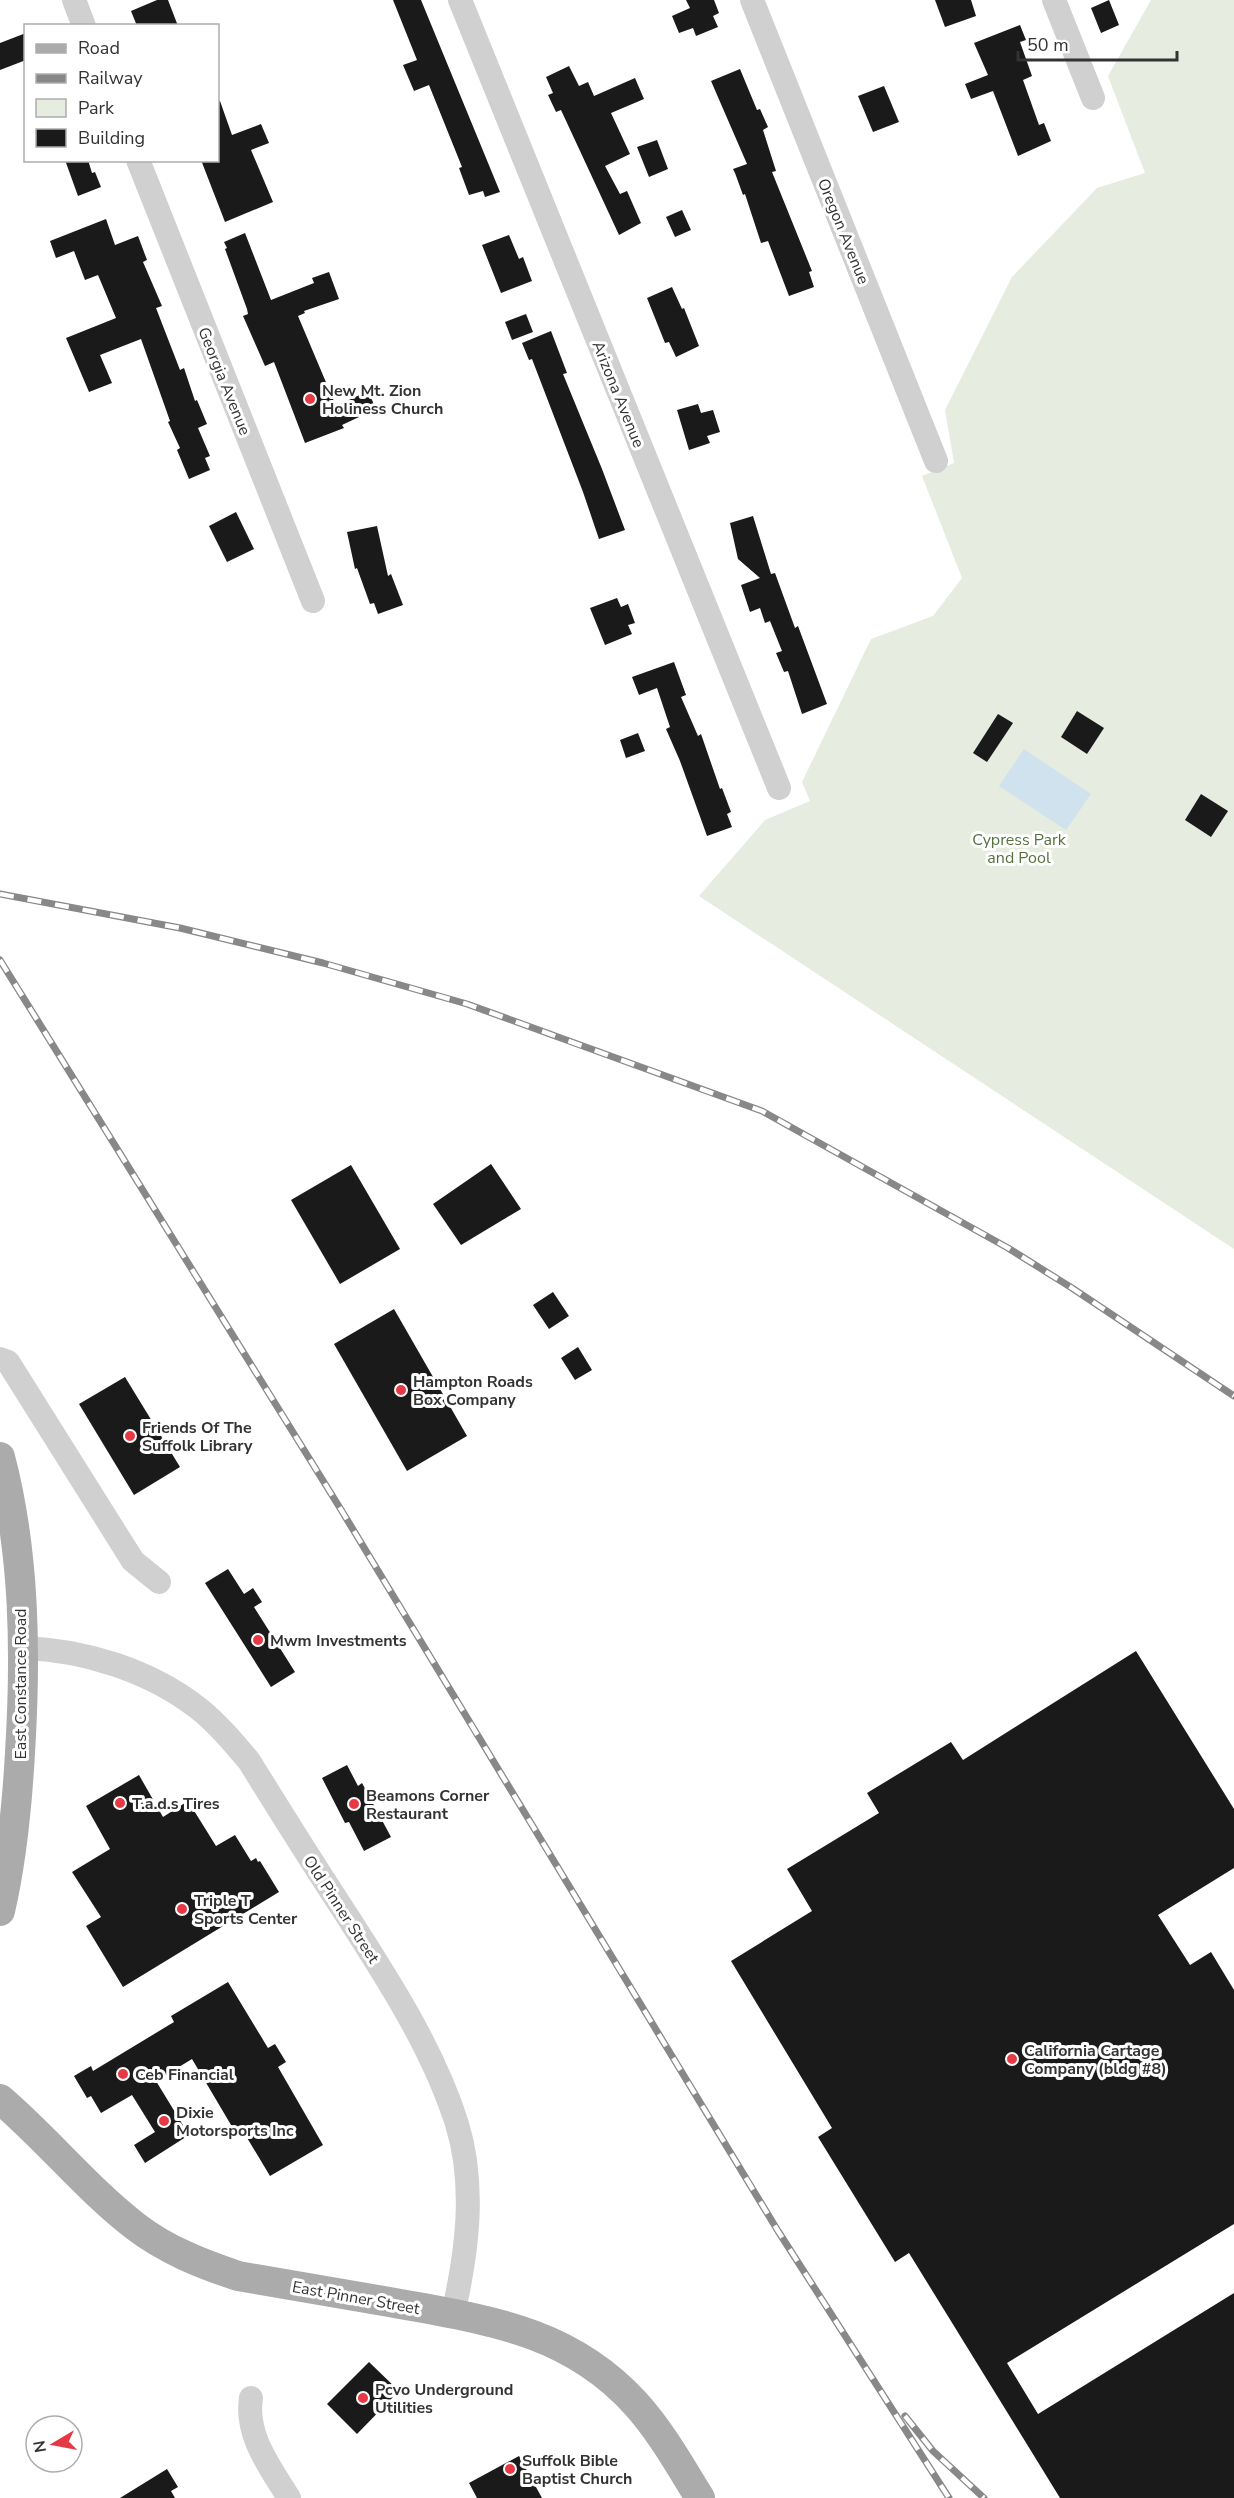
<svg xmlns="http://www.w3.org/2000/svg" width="1234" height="2498" font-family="'Nunito Sans',sans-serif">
  <rect width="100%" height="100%" fill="#fff"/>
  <!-- green -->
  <path fill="#e6ecdf" d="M 1151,0 L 1234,0 L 1234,1249 L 699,896 L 765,820 L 810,801 L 802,782 L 871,639 L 933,616 L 962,578 L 922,476 L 954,463 L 945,410 L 1012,277 L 1097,188 L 1145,173 L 1108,76 Z"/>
  <!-- water -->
  <path fill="#cfe2ee" d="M 1024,749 L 1091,794 L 1066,830 L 999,786 Z"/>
  <!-- building -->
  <g fill="#1a1a1a">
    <path d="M 157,0 L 168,0 L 178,26 L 137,26 L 131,11 Z"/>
    <path d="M 393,0 L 421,0 L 500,192 L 485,197 L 483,191 L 469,195 L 459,168 L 462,167 L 429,85 L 414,91 L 403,65 L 417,60 Z"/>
    <path d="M 686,0 L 714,0 L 719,13 L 713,16 L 718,27 L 696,36 L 693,28 L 679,33 L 672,16 L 690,8 Z"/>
    <path d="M 935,0 L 971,0 L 976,16 L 945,27 Z"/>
    <path d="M 1109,0 L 1119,25 L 1101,33 L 1091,8 Z"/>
    <path d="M 1020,25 L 1026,40 L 1020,42 L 1032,76 L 1023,80 L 1039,125 L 1044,123 L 1051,141 L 1018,156 L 993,91 L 971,99 L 965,84 L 988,75 L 974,43 Z"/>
    <path d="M 26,33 L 26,60 L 0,70 L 0,43 Z"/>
    <path d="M 569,66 L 579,86 L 588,82 L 594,96 L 635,78 L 644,99 L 611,113 L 630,154 L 605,166 L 620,194 L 627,191 L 641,223 L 619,235 L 561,110 L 556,112 L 548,95 L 553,93 L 546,77 Z"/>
    <path d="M 740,69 L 757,110 L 760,109 L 768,127 L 763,130 L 776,171 L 772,172 L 812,271 L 809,272 L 814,287 L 789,296 L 768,241 L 761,243 L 745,194 L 743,195 L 735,173 L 733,169 L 747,164 L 711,81 Z"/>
    <path d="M 884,86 L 899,122 L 873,132 L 858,96 Z"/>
    <path d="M 218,101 L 220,101 L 232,135 L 261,124 L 269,143 L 251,150 L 273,202 L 225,222 L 201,160 L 218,160 Z"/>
    <path d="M 657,140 L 668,169 L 649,177 L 637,147 Z"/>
    <path d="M 65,160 L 88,160 L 92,173 L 95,172 L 101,187 L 78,196 Z"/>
    <path d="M 682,210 L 691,230 L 675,237 L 666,217 Z"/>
    <path d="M 106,219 L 115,245 L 138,236 L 147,260 L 143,262 L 162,306 L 156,308 L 180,370 L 184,368 L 195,401 L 197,400 L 207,424 L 198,428 L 210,456 L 205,458 L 210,470 L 189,479 L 177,450 L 180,448 L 168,422 L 170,421 L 141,339 L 100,355 L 112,383 L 89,392 L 66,338 L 116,318 L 98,275 L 85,280 L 74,251 L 56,258 L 50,241 Z"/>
    <path d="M 245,233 L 271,300 L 314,283 L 312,278 L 329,272 L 339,299 L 304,311 L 305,313 L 298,316 L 336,406 L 368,391 L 376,409 L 342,425 L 344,428 L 305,443 L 274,362 L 265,366 L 243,316 L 248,314 L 247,309 L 225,249 L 227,248 L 224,242 Z"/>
    <path d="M 509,235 L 519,259 L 523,257 L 532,281 L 501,293 L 482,245 Z"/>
    <path d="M 672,287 L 682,309 L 684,308 L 699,346 L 676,357 L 669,342 L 665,343 L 647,298 Z"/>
    <path d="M 526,314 L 533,332 L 512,340 L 505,322 Z"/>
    <path d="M 551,331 L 567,373 L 563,374 L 602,469 L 625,530 L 599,539 L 583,492 L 532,359 L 529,360 L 522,343 Z"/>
    <path d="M 698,404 L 701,413 L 713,410 L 720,432 L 707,436 L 710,443 L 689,450 L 677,410 Z"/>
    <path d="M 236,512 L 254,549 L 227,562 L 209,526 Z"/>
    <path d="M 753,516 L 771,574 L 775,573 L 795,628 L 798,626 L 827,704 L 802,714 L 788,671 L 784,672 L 776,653 L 782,651 L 770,621 L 765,623 L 760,608 L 750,612 L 741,585 L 760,578 L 738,559 L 730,523 Z"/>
    <path d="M 377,526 L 388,576 L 391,574 L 403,605 L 378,614 L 374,603 L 370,604 L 357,568 L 355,569 L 347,532 Z"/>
    <path d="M 617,598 L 621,607 L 628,604 L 635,623 L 628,625 L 632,634 L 605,645 L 590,608 Z"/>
    <path d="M 674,662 L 686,695 L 681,697 L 698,736 L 701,734 L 720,789 L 722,788 L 731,812 L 727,814 L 732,827 L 707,836 L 680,761 L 666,729 L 670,727 L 657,688 L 639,695 L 632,677 Z"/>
    <path d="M 1077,711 L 1104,728 L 1087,754 L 1061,737 Z"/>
    <path d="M 998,714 L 1013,723 L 987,762 L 973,753 Z"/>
    <path d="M 638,733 L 645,751 L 626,758 L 620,740 Z"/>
    <path d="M 1201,794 L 1228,811 L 1211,837 L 1185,820 Z"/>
    <path d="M 491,1164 L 521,1209 L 461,1245 L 433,1204 Z"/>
    <path d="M 351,1165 L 400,1249 L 340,1284 L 291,1200 Z"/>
    <path d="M 553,1292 L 569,1316 L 549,1329 L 533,1305 Z"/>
    <path d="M 394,1309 L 467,1436 L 407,1471 L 334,1344 Z"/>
    <path d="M 578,1347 L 592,1370 L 575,1380 L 561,1358 Z"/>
    <path d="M 125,1377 L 180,1467 L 134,1495 L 79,1404 Z"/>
    <path d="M 228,1569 L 244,1594 L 253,1588 L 262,1602 L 254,1607 L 295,1672 L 271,1687 L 205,1583 Z"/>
    <path d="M 1136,1651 L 1234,1809 L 1234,1868 L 1158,1915 L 1190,1965 L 1211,1952 L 1234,1990 L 1234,2224 L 1007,2363 L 1038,2414 L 1234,2293 L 1234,2498 L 1060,2498 L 909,2253 L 895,2262 L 818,2137 L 832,2128 L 731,1961 L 812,1911 L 787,1869 L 879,1813 L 867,1793 L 951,1742 L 963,1760 Z"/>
    <path d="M 347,1765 L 358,1786 L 362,1783 L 391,1837 L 364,1851 L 349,1822 L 345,1823 L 322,1778 Z"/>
    <path d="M 139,1775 L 163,1817 L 188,1801 L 216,1846 L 235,1835 L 251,1861 L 256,1858 L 258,1862 L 260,1861 L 279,1892 L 123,1987 L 86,1926 L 101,1917 L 72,1872 L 110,1849 L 86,1806 Z"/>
    <path d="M 228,1982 L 268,2048 L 275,2044 L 286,2062 L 278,2067 L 323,2145 L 270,2176 L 240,2126 L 234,2130 L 192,2059 L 156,2081 L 189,2135 L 145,2163 L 134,2145 L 155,2132 L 132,2095 L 101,2113 L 91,2096 L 87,2098 L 74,2076 L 91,2066 L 93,2071 L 174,2022 L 171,2016 Z"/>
    <path d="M 369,2362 L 399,2391 L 357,2434 L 327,2404 Z"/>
    <path d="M 519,2456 L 542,2498 L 477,2498 L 469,2483 Z"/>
    <path d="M 167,2469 L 178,2487 L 171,2491 L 175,2498 L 120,2498 Z"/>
  </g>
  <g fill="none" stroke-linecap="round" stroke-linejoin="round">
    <!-- minor -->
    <g stroke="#d0d0d0" stroke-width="24">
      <path d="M 74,0 L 84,26"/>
      <path d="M 460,0 L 779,788"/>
      <path d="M 752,0 L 936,461"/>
      <path d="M 1054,0 L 1093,98"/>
      <path d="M 138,160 L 313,601"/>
      <path d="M 0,1359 L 8,1362 L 133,1561 L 159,1582"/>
      <path d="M 23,1648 C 84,1650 149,1670 198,1708 C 217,1723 233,1742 249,1761 C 280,1811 311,1861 344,1911 C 387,1978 433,2048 457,2124 C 476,2186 467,2253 453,2314"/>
      <path d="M 251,2398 C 245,2435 270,2467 289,2498"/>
    </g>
    <!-- major -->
    <g stroke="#ababab" stroke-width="30">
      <path d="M 0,1457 C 25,1552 26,1655 20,1753 C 17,1806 12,1859 0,1911"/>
      <path d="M 0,2099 C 47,2139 86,2188 135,2226 C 166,2250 202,2264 238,2276 C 291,2285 343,2294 395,2303 C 487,2320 569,2330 636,2404 C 662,2433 680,2466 700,2498"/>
    </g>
    <!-- rail casing -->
    <g stroke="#888" stroke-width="7">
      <g id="rail">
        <path d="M 0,894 L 180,928 L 323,963 L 467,1004 L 762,1111 L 1008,1248 L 1072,1288 L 1234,1396"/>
        <path d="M 0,960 L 340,1508 L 778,2231 L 949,2498"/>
        <path d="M 905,2416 L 933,2451 L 984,2498"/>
      </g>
    </g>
    <!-- rail -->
    <use href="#rail" stroke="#fff" stroke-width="4.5" stroke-dasharray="14" stroke-linecap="butt"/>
  </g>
  <!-- markers -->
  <g fill="#e63946" stroke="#fff" stroke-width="2">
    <circle cx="310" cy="399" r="6"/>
    <circle cx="401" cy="1390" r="6"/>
    <circle cx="130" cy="1436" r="6"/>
    <circle cx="258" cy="1640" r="6"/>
    <circle cx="120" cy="1803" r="6"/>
    <circle cx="354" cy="1804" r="6"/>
    <circle cx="182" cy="1909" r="6"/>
    <circle cx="1012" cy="2059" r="6"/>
    <circle cx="123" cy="2074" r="6"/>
    <circle cx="164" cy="2121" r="6"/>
    <circle cx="363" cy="2398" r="6"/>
    <circle cx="510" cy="2469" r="6"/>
  </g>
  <g text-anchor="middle" stroke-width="6" stroke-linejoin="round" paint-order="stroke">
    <!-- street labels -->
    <g font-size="16" fill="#333" stroke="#fff">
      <text transform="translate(844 231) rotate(68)" y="6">Oregon Avenue</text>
      <text transform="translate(225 381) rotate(68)" y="6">Georgia Avenue</text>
      <text transform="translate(619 394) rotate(68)" y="6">Arizona Avenue</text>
      <text transform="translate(20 1684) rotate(-90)" y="6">East Constance Road</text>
      <text transform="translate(342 1909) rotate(57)" y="6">Old Pinner Street</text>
      <text transform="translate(356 2297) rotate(10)" y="6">East Pinner Street</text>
    </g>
    <!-- poi labels -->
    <g font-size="16" font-weight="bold" fill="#333" stroke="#fff" text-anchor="start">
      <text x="322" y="396">New Mt. Zion<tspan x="322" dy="18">Holiness Church</tspan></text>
      <text x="413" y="1387">Hampton Roads<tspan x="413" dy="18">Box Company</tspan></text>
      <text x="142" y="1433">Friends Of The<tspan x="142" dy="18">Suffolk Library</tspan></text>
      <text x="270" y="1646">Mwm Investments</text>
      <text x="366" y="1801">Beamons Corner<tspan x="366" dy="18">Restaurant</tspan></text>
      <text x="132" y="1809">T.a.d.s Tires</text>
      <text x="194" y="1906">Triple T<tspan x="194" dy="18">Sports Center</tspan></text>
      <text x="1024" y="2056">California Cartage<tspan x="1024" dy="18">Company (bldg #8)</tspan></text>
      <text x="135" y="2080">Ceb Financial</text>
      <text x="176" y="2118">Dixie<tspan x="176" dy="18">Motorsports Inc</tspan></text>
      <text x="375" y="2395">Pcvo Underground<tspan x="375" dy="18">Utilities</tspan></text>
      <text x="522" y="2466">Suffolk Bible<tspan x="522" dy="18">Baptist Church</tspan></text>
    </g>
    <!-- park labels -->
    <g font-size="16" fill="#56703f" stroke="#fff">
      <text x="1019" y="845">Cypress Park<tspan x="1019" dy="18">and Pool</tspan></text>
    </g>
  </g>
  <!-- legend -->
  <rect x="24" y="24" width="195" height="138" fill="#ffffff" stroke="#adadad" stroke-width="1.5"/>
  <rect x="36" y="44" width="30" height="9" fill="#ababab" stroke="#adadad" stroke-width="1.5"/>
  <text x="78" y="54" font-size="18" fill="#333333">Road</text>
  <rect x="36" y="74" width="30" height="9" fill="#888888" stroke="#adadad" stroke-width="1.5"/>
  <text x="78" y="84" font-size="18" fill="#333333">Railway</text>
  <rect x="36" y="99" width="30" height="18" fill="#e6ecdf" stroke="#adadad" stroke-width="1.5"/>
  <text x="78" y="114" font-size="18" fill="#333333">Park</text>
  <rect x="36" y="129" width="30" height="18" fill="#1a1a1a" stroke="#adadad" stroke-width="1.5"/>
  <text x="78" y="144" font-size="18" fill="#333333">Building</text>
  <!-- north arrow -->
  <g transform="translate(54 2444) rotate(260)"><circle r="28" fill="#ffffff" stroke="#adadad" stroke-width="1.5"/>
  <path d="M0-4.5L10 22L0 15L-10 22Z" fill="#e63946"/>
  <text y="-9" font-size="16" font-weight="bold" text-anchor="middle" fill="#333333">N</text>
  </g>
  <!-- scale -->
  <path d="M1018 51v9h159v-9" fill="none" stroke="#333333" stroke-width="3"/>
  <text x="1027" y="51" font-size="18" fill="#333333" stroke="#ffffff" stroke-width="4.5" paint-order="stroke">50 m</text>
</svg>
